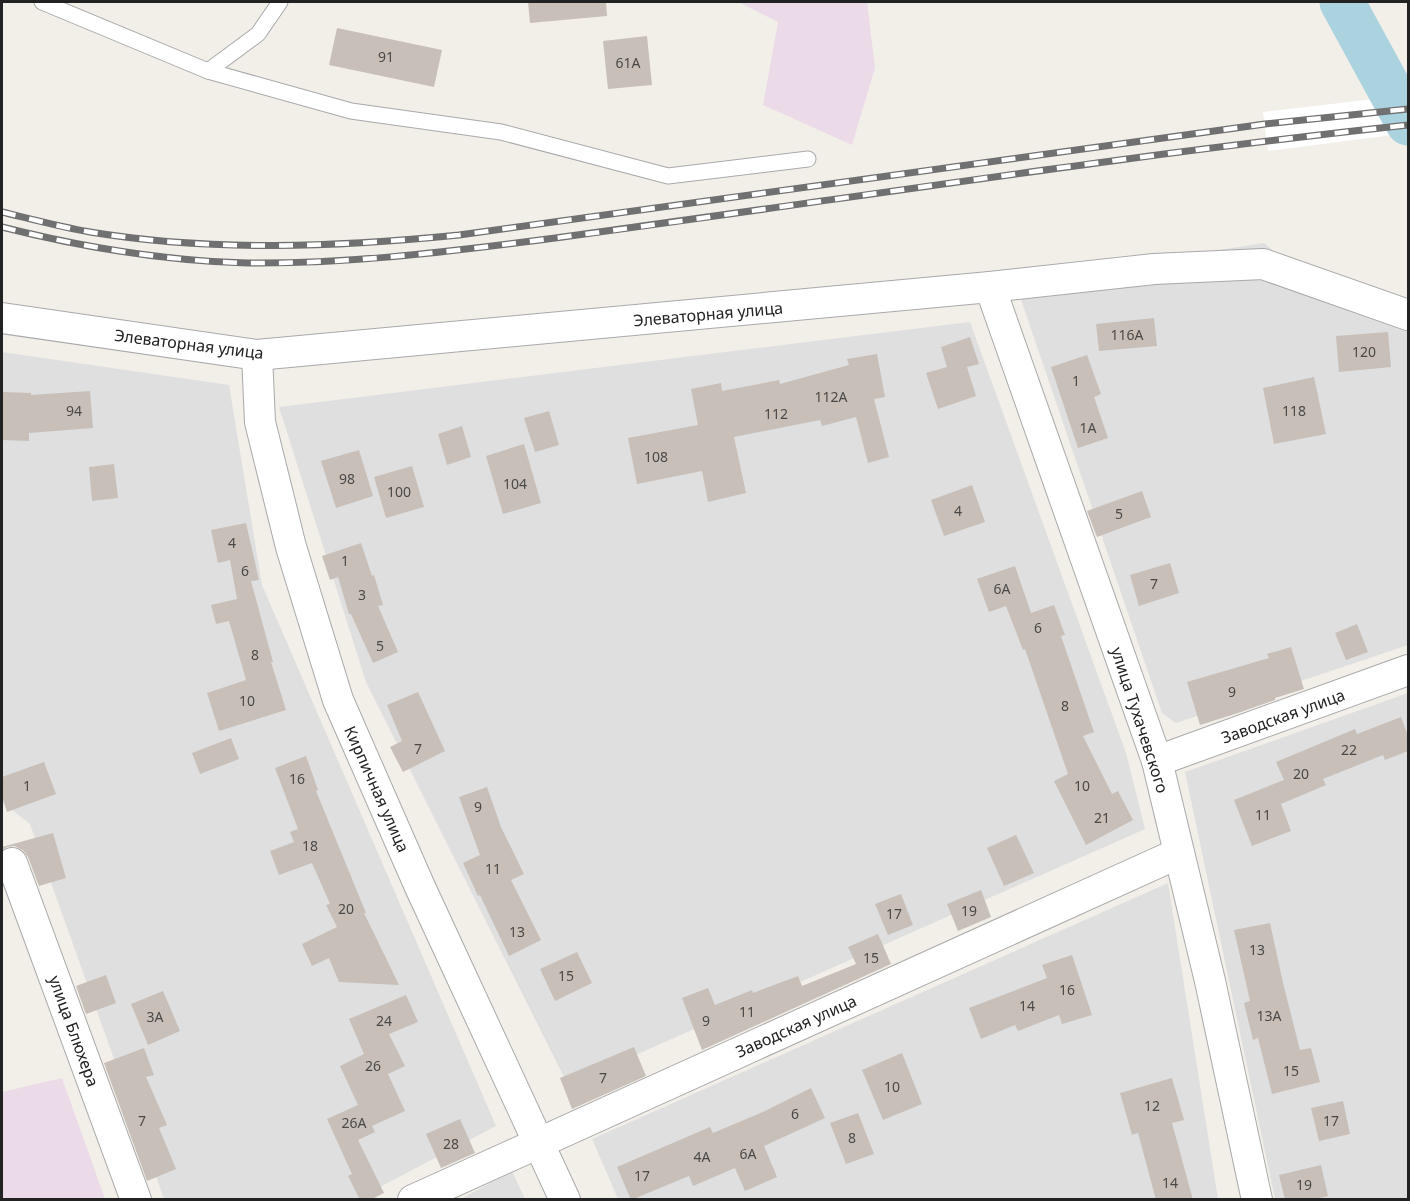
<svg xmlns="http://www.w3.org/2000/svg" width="1410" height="1201" font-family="'Noto Sans',sans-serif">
  <rect width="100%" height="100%" fill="#f2efe9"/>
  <!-- residential -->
  <g fill="#e0dfdf">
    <path d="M 1264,243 L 1329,296 L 1408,314 L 1408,645 L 1176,723 L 1162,713 L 1015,282 Z"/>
    <path d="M 970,322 L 1126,753 L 1145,829 L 568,1085 L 366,682 L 279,407 Z"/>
    <path d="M 2,352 L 229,385 L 262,585 L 496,1126 L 357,1199 L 164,1199 L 30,824 L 2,802 Z"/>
    <path d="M 1408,693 L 1408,1199 L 1275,1199 L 1185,772 Z"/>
    <path d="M 1168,883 L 1218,1199 L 618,1199 L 592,1139 Z"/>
    <path d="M 512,1171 L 525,1199 L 459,1200 Z"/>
  </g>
  <!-- industrial -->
  <g fill="#ebdbe8">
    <path d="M 738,2 L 867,2 L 875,68 L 852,145 L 763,105 L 778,22 Z"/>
    <path d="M 62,1078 L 105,1199 L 2,1199 L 2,1092 Z"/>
  </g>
  <!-- pier -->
  <path fill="#fff" d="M 1408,95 L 1408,133 L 1268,151 L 1263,112 Z"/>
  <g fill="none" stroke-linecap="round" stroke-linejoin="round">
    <!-- river -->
    <path stroke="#aad3df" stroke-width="45" d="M 1342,2 L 1408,123"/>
  </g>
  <!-- building -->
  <g fill="#c7bfb8">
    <path d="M 528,2 L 606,2 L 607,16 L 530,23 Z"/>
    <path d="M 337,28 L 442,50 L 434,87 L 329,65 Z"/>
    <path d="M 647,36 L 652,85 L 608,89 L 603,41 Z"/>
    <path d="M 1154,318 L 1157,346 L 1099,351 L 1096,324 Z"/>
    <path d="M 1388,332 L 1391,367 L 1339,372 L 1336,336 Z"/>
    <path d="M 970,337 L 979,364 L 967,367 L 976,396 L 938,409 L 926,373 L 947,367 L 941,347 Z"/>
    <path d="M 877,354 L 885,397 L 874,399 L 889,457 L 868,463 L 856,417 L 822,426 L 820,420 L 734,437 L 746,493 L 708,502 L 702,471 L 637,484 L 628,438 L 698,425 L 691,389 L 721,383 L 722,391 L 779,380 L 780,384 L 849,365 L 847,359 Z"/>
    <path d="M 1087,355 L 1101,394 L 1094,397 L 1108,438 L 1078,448 L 1051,367 Z"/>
    <path d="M 1314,377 L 1326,434 L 1274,444 L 1263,388 Z"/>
    <path d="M 90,391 L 93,428 L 29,433 L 29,441 L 2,440 L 2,392 L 31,393 L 31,395 Z"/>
    <path d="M 549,411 L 559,445 L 535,452 L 524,418 Z"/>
    <path d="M 462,426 L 471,457 L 447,465 L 438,434 Z"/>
    <path d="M 524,444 L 541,503 L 503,514 L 486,456 Z"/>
    <path d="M 359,450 L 373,496 L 336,508 L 321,461 Z"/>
    <path d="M 114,464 L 118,498 L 92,501 L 89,467 Z"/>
    <path d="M 412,466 L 424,507 L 386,518 L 374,477 Z"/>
    <path d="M 972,485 L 985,522 L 944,536 L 931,500 Z"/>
    <path d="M 1142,491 L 1151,517 L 1097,537 L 1087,511 Z"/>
    <path d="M 246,523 L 259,580 L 251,581 L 273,662 L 271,662 L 286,710 L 219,731 L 207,693 L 246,680 L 229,621 L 216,624 L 211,605 L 237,599 L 230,560 L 218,563 L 211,530 Z"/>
    <path d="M 361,543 L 372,576 L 374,575 L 383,605 L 378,606 L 398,652 L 373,663 L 351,614 L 349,614 L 338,577 L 330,580 L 322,556 Z"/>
    <path d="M 1170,563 L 1179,593 L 1139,606 L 1130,575 Z"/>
    <path d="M 1015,566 L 1031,613 L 1054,605 L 1065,635 L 1061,636 L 1094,732 L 1083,736 L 1112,794 L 1118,791 L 1133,820 L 1086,845 L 1054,781 L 1068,774 L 1025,649 L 1023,650 L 1006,606 L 989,612 L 977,579 Z"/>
    <path d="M 1357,624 L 1368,652 L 1346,660 L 1335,633 Z"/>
    <path d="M 1291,647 L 1304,689 L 1275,698 L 1275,700 L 1238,713 L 1200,725 L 1187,682 L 1269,658 L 1267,654 Z"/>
    <path d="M 418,692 L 445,751 L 403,772 L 390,747 L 402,741 L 387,705 Z"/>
    <path d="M 1401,717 L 1408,736 L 1408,751 L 1385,760 L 1383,755 L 1323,779 L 1326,785 L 1281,804 L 1291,831 L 1252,846 L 1234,800 L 1284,780 L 1276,762 L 1355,729 L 1357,734 Z"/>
    <path d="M 231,738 L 239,759 L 200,774 L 192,753 Z"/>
    <path d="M 306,756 L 318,790 L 316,791 L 366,913 L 364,913 L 399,985 L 339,982 L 329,958 L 312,966 L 302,944 L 337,927 L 326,905 L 330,904 L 312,863 L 279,875 L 270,851 L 294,842 L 290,832 L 298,829 L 275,768 Z"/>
    <path d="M 44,762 L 56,794 L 7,812 L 2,796 L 2,777 Z"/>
    <path d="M 487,787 L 501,827 L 524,874 L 511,880 L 541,940 L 509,956 L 480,895 L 478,896 L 463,863 L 480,855 L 459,797 Z"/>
    <path d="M 53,833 L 66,878 L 39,886 L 28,857 L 23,850 L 14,846 L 7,847 L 2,850 L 2,847 Z"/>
    <path d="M 1016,835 L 1034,873 L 1004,886 L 987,848 Z"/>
    <path d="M 981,890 L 991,917 L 958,931 L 947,904 Z"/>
    <path d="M 901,894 L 913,925 L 888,935 L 875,904 Z"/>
    <path d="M 1270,923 L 1283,983 L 1300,1050 L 1311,1048 L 1320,1082 L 1272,1094 L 1258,1038 L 1253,1040 L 1244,1003 L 1250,1001 L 1234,930 Z"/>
    <path d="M 878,934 L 891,964 L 702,1050 L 682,998 L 708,988 L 715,1005 L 752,990 L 753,993 L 798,976 L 802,986 L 856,964 L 848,947 Z"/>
    <path d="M 577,952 L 592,983 L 555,1001 L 540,969 Z"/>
    <path d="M 1072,955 L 1092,1015 L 1062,1024 L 1059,1015 L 1018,1031 L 1015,1025 L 981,1039 L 969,1008 L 1047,978 L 1042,965 Z"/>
    <path d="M 106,975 L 116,1003 L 86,1014 L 76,986 Z"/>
    <path d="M 163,991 L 180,1031 L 148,1045 L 131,1004 Z"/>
    <path d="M 406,995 L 418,1022 L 389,1034 L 405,1066 L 388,1074 L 405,1111 L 372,1126 L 375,1132 L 358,1140 L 384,1193 L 370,1200 L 360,1200 L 348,1176 L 352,1174 L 327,1119 L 358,1105 L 340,1066 L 364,1054 L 349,1019 Z"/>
    <path d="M 634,1047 L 646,1076 L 572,1109 L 560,1078 Z"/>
    <path d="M 144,1048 L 154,1075 L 146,1077 L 167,1125 L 159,1128 L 176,1169 L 147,1181 L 104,1063 Z"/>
    <path d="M 902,1053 L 922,1104 L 883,1120 L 862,1070 Z"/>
    <path d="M 1172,1078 L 1184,1120 L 1172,1123 L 1193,1200 L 1156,1200 L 1138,1133 L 1132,1135 L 1120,1093 Z"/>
    <path d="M 811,1088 L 825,1118 L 764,1146 L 777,1177 L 745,1191 L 735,1168 L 693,1186 L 689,1176 L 631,1200 L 617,1167 L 710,1127 L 713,1133 L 765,1111 Z"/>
    <path d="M 1343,1101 L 1350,1134 L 1319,1141 L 1311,1108 Z"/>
    <path d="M 858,1113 L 874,1154 L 846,1164 L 830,1123 Z"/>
    <path d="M 460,1119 L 475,1153 L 441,1168 L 426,1134 Z"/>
    <path d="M 1321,1165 L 1328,1196 L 1312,1200 L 1285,1200 L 1279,1175 Z"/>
  </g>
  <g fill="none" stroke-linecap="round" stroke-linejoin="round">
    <!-- lane casing -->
    <g stroke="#a9a9a9" stroke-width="17">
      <g id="lane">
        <path d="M 42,2 L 208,71 L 258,34 L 280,2"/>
        <path d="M 208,71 L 351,111 L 501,132 L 668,176 L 808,159"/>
      </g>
    </g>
    <!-- street casing -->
    <g stroke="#a9a9a9" stroke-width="32">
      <g id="street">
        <path d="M 990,287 L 1157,761 L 1210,981 L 1257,1200"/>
        <path d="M 2,318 L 257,355 L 990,287 L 1154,269 L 1263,264 L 1408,315"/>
        <path d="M 257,355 L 260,422 L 291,547 L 338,700 L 420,887 L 565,1200"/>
        <path d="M 1157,761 L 1408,670"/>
        <path d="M 12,863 L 136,1200"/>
        <path d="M 413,1200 L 1179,853"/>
      </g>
    </g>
    <!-- lane -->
    <use href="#lane" stroke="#fff" stroke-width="15"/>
    <!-- street -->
    <use href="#street" stroke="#fff" stroke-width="30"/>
    <!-- rail casing -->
    <g stroke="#707070" stroke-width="7">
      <g id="rail">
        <path d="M 2,212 C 31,219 61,227 90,232 C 212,252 337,247 459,235 L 1265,124 L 1408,109"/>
        <path d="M 2,227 C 81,247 166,261 248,263 C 343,264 438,253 532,241 C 610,231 688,220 765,209 C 979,179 1193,148 1408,125"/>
      </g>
    </g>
    <!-- rail -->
    <use href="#rail" stroke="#fff" stroke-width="4.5" stroke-dasharray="14" stroke-linecap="butt"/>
  </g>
  <g text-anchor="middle" stroke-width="4.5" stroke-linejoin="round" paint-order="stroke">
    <!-- number labels -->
    <g font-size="14" fill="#4b4948">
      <text x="386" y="62">91</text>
      <text x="628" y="68">61А</text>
      <text x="1127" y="340">116А</text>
      <text x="1364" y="357">120</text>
      <text x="1076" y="386">1</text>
      <text x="831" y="402">112А</text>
      <text x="74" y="416">94</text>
      <text x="1294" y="416">118</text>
      <text x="776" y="419">112</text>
      <text x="1088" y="433">1А</text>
      <text x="656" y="462">108</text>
      <text x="347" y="484">98</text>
      <text x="515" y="489">104</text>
      <text x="399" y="497">100</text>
      <text x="958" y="516">4</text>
      <text x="1119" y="519">5</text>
      <text x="232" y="548">4</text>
      <text x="345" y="566">1</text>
      <text x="245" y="576">6</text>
      <text x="1154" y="589">7</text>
      <text x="1002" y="594">6А</text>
      <text x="362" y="600">3</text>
      <text x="1038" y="633">6</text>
      <text x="380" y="651">5</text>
      <text x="255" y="660">8</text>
      <text x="1232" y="697">9</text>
      <text x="247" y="706">10</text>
      <text x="1065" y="711">8</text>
      <text x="418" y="754">7</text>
      <text x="1349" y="755">22</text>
      <text x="1301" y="779">20</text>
      <text x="297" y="784">16</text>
      <text x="27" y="791">1</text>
      <text x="1082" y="791">10</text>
      <text x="478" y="812">9</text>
      <text x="1263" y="820">11</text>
      <text x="1102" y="823">21</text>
      <text x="310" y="851">18</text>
      <text x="493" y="874">11</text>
      <text x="346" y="914">20</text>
      <text x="969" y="916">19</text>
      <text x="894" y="919">17</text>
      <text x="517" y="937">13</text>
      <text x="1257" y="955">13</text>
      <text x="871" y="963">15</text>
      <text x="566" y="981">15</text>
      <text x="1067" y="995">16</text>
      <text x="1027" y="1011">14</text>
      <text x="747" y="1017">11</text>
      <text x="1269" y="1021">13А</text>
      <text x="155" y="1022">3А</text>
      <text x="384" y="1026">24</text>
      <text x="706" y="1026">9</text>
      <text x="373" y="1071">26</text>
      <text x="1291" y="1076">15</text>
      <text x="603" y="1083">7</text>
      <text x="892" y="1092">10</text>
      <text x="1152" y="1111">12</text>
      <text x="795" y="1119">6</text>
      <text x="142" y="1126">7</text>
      <text x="1331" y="1126">17</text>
      <text x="354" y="1128">26А</text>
      <text x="852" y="1143">8</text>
      <text x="451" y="1149">28</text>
      <text x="748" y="1159">6А</text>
      <text x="702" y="1162">4А</text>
      <text x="642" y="1181">17</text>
      <text x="1170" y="1188">14</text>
      <text x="1304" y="1190">19</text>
    </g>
    <!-- street labels -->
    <g font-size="16" fill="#222" stroke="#fff">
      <text transform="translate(708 314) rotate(-5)" y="6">Элеваторная улица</text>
      <text transform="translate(189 344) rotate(7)" y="6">Элеваторная улица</text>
      <text transform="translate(1283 716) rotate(-20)" y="6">Заводская улица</text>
      <text transform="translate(1140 720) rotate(72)" y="6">улица Тухачевского</text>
      <text transform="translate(377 789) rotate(66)" y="6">Кирпичная улица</text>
      <text transform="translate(796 1026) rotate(-24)" y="6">Заводская улица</text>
      <text transform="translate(74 1031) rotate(70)" y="6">улица Блюхера</text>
    </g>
  </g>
  <!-- border -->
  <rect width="1410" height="1201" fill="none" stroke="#222222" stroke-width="6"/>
</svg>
